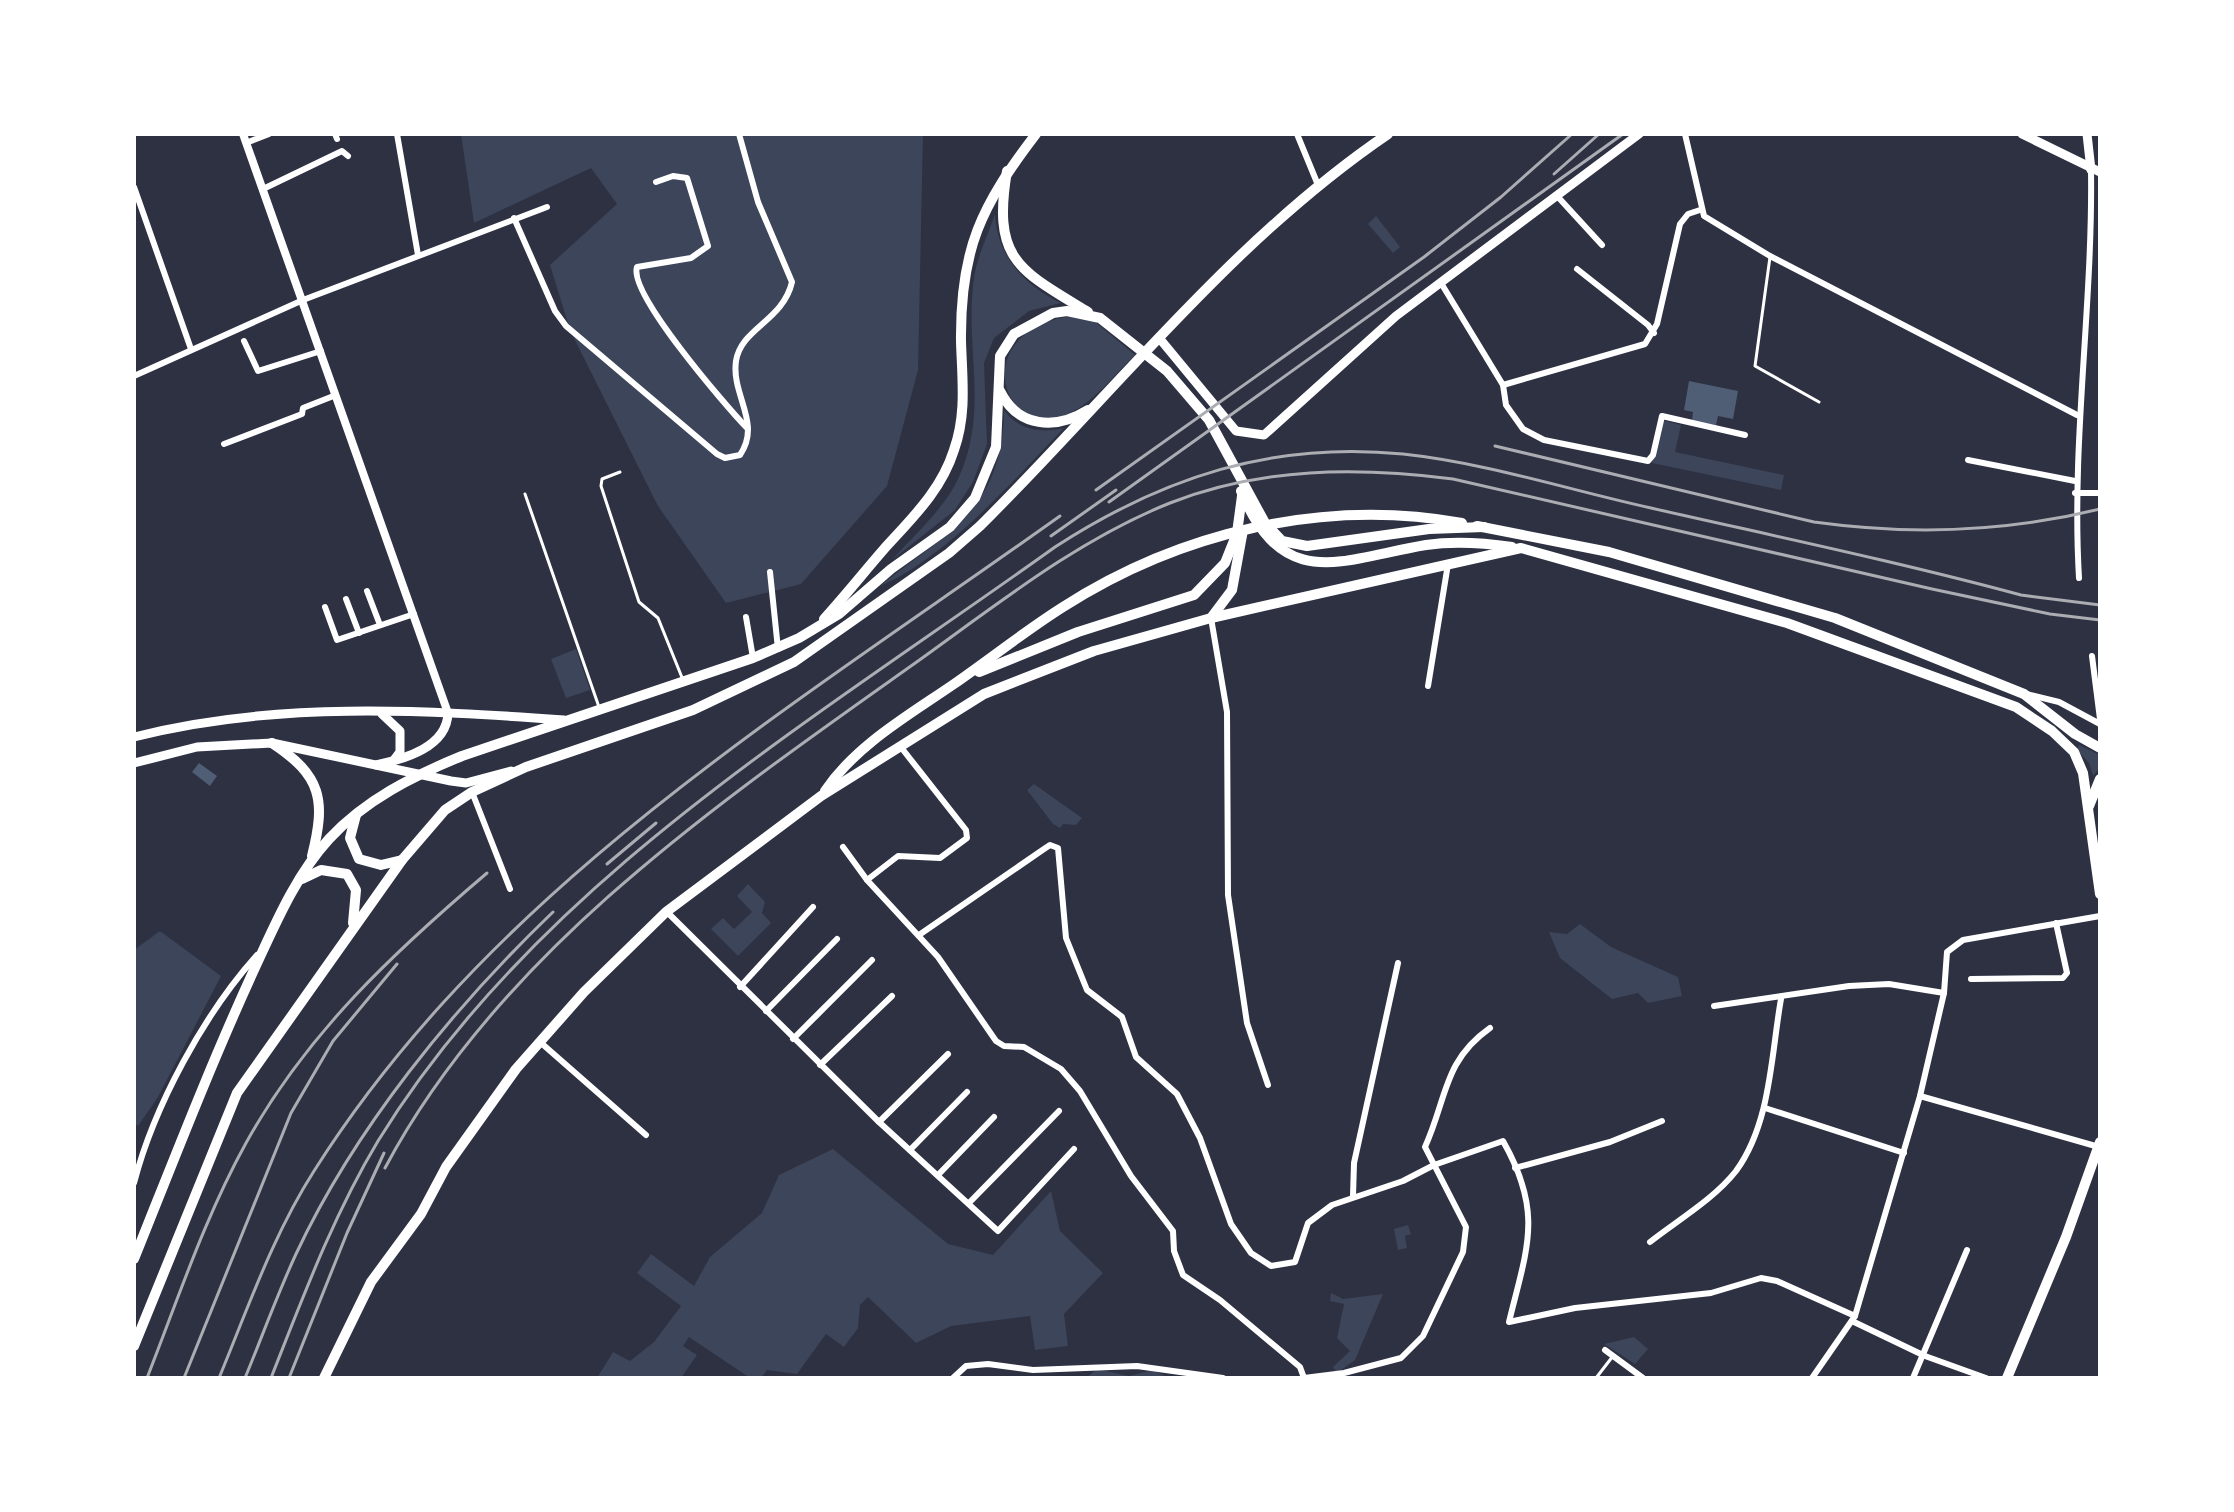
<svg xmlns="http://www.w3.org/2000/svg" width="2234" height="1512" font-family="'Exo 2',sans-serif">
  <rect width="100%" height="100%" fill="#2d3142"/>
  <!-- green -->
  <g fill="#3c4559">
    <path d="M 461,134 L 923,134 L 918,370 L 887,486 L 801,584 L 726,603 L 658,506 L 570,330 L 550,265 L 617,204 L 591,168 L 474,223 Z"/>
    <path d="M 995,214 C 997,256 1024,285 1061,303 L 1029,311 L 994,338 L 984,363 L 987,444 L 973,482 L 955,510 L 892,560 C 915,534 943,510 958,479 C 990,410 964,349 974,278 C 977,256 988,235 995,214 Z"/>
    <path d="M 1376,216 L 1400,247 L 1393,253 L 1368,224 Z"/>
    <path d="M 1072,316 L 1093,320 L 1135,355 C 1115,374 1092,405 1065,415 C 1000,440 968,330 1072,316 Z"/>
    <path d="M 1004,410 C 1019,431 1041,433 1064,428 C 1015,479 945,559 880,586 C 948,532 1003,508 1004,410 Z"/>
    <path d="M 1661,420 L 1681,425 L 1675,452 L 1784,475 L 1781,490 L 1652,463 Z"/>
    <path d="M 576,649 L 590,690 L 566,698 L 551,659 Z"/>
    <path d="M 2079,745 L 2100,755 L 2100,767 L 2093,776 L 2089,763 L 2077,750 Z"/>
    <path d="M 1034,784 L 1082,818 L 1076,825 L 1063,824 L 1060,828 L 1053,824 L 1027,790 Z"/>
    <path d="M 748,884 L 765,902 L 762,913 L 771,923 L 738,956 L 711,929 L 723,918 L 734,929 L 752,912 L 737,896 Z"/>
    <path d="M 1580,924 L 1611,947 L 1678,977 L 1682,996 L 1648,1003 L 1638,993 L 1612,999 L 1560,958 L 1549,932 L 1567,934 Z"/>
    <path d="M 160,931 L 221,976 L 158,1097 L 138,1126 L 134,1123 L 134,950 Z"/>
    <path d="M 833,1149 L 948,1244 L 993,1255 L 1051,1191 L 1060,1231 L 1103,1273 L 1064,1314 L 1068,1346 L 1035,1350 L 1030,1316 L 951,1326 L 916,1343 L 868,1297 L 860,1305 L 858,1328 L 844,1347 L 826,1334 L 797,1374 L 767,1370 L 761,1378 L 750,1378 L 689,1337 L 683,1346 L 697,1355 L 681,1378 L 597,1378 L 613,1352 L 630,1361 L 654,1342 L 681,1306 L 637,1273 L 651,1254 L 694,1286 L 710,1257 L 762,1213 L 779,1175 Z"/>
    <path d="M 1408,1225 L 1411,1234 L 1405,1236 L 1407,1248 L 1398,1250 L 1394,1229 Z"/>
    <path d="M 1331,1293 L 1343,1299 L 1383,1294 L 1355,1360 L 1337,1373 L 1333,1367 L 1350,1351 L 1337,1338 L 1344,1304 L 1330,1301 Z"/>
    <path d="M 1634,1337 L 1648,1349 L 1635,1364 L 1604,1344 Z"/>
    <path d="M 1097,1369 L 1129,1376 L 1153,1370 L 1169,1378 L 1086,1378 Z"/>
  </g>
  <!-- water -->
  <g fill="#4f5d75">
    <path d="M 1689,381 L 1738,391 L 1733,419 L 1718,416 L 1716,425 L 1692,421 L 1693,412 L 1684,410 Z"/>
    <path d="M 199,763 L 217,776 L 210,786 L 192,772 Z"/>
  </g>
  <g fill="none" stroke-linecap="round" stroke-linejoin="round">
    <!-- service -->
    <g stroke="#fff" stroke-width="3">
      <path d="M 1770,257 L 1755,366 L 1819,402"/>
      <path d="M 620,472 L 602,479 L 601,486 L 639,602 L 658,618 L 683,680"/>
      <path d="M 525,494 L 599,707"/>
      <path d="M 1596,1378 L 1613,1356"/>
    </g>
    <!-- minor -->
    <g stroke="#fff" stroke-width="6">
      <path d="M 335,134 L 337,139"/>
      <path d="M 397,134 L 418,255"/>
      <path d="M 1297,134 L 1318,185"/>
      <path d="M 1685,134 L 1704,216 L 1770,256 L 2077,415"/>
      <path d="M 246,143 L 269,134"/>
      <path d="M 656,182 L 673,176 L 687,178 L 708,246 L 691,258 L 637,267 C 628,293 726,406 747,428"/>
      <path d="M 134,187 L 191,349"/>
      <path d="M 263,189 L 342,151 L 348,156"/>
      <path d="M 1558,197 L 1602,245"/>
      <path d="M 514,218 L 555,311 L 566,326 L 717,454 L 725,458 L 740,455 C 762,423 731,395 736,361 C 741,328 783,321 792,282 L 758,202 L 739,134"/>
      <path d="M 1577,269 L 1648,325 L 1654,333"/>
      <path d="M 1441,283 L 1503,385 L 1506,405 L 1523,429 L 1544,440 L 1648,461 L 1653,455 L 1662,416 L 1745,435"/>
      <path d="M 244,341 L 258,371 L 321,351"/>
      <path d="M 134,376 L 303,300 L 547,207"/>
      <path d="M 1503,385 L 1645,344 L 1657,324 L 1680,224 L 1688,214 L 1700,210"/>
      <path d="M 224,444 L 302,414 L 303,408 L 336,395"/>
      <path d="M 1968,460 L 2075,481"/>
      <path d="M 2075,493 L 2100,493"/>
      <path d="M 770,572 L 778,649"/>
      <path d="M 2079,578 C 2071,441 2093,306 2091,170"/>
      <path d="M 367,591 L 380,625"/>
      <path d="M 346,599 L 359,633"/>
      <path d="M 325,607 L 337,640 L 414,614"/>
      <path d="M 746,617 L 753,658"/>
      <path d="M 1211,618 L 1227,712 L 1228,895 L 1247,1023 L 1268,1085"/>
      <path d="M 2092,656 L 2100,719"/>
      <path d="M 1428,686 L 1448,564"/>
      <path d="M 2026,694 L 2059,702 L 2100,724"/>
      <path d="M 472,792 L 510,889"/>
      <path d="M 843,847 L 867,880 L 938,957 L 996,1041 L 1004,1046 L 1024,1047 L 1061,1069 L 1080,1091 L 1131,1176 L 1173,1231 L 1174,1251 L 1183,1275 L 1220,1300 L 1300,1367 L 1304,1378"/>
      <path d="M 867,880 L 898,856 L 940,858 L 967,838 L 966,830 L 900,746"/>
      <path d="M 667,912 L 879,1122 L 998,1231 L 1074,1149"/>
      <path d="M 919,935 L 1044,849 L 1050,845 L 1058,848 L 1066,938 L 1087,990 L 1122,1017 L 1136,1057 L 1177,1094 L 1200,1138 L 1231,1224 L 1251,1253 L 1271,1266 L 1295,1262 L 1308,1223 L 1332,1205 L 1403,1181 L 1434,1165 L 1503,1141 C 1544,1213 1527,1248 1509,1322 L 1575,1308 L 1711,1293 L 1761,1278 L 1777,1281 L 1855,1316"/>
      <path d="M 1971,979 L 2063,978 L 2067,973 L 2056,923"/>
      <path d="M 740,987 L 813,907"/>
      <path d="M 1714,1006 L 1849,986 L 1889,984 L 1944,993"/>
      <path d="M 766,1011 L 837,939"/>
      <path d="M 793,1039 L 872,960"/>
      <path d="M 540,1042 L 646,1135"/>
      <path d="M 820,1065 L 892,996"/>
      <path d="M 1920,1096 L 2099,1147"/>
      <path d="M 1765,1108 L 1904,1153"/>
      <path d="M 879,1122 L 948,1054"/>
      <path d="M 910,1150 L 967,1092"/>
      <path d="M 1515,1168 L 1610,1142 L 1662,1121"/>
      <path d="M 938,1175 L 994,1117"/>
      <path d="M 134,1183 C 154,1106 204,1014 257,955"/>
      <path d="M 1353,1196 L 1354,1163 L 1398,963"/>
      <path d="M 969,1203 L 1059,1111"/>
      <path d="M 1650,1242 C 1678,1220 1714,1199 1736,1171 C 1771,1123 1771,1055 1781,999"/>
      <path d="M 1852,1321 L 1925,1356 L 1986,1378"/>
      <path d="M 1605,1350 L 1643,1378"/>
      <path d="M 953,1378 L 966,1366 L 988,1364 L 1033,1370 L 1137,1366 L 1223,1378"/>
      <path d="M 1304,1378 L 1344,1373 L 1401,1358 L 1423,1336 L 1463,1252 L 1466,1227 L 1425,1147 C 1447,1099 1443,1061 1490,1028"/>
      <path d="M 1812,1378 L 1855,1316 L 1920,1096 L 1944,993 L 1947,952 L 1963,940 L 2100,916"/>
      <path d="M 1913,1378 L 1967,1250"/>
    </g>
    <!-- tertiary -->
    <path stroke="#fff" stroke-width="8" d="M 243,134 L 448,713"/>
    <!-- secondary -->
    <g stroke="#fff" stroke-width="9">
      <path d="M 2022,134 L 2100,172"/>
      <path d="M 2087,134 L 2091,170"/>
      <path d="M 1160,339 L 1236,431 L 1264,435 L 1396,316 L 1639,134"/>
      <path d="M 382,714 L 400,731 L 400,752 L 394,760"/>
      <path d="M 134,737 C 273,701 423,710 564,720"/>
      <path d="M 134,763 L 197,747 L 272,743 L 451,781 L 466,783 L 511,771"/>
      <path d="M 376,765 C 405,759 447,747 448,713"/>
    </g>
    <!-- primary -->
    <g stroke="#fff" stroke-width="10">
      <path d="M 1007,171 C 992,260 1019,270 1088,312"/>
      <path d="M 1000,391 C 1018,428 1056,430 1088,410"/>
      <path d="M 1241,491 C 1284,594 1341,559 1426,545 C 1453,541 1485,543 1512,547"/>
      <path d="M 1477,526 L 1609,552 L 1835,618 L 2024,694 L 2075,734 L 2100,748"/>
      <path d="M 1211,618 L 1232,590 L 1243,530"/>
      <path d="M 824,619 C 845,596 864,572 884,549 C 912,518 941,491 954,450 C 967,414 962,378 961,341 C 960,249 981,206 1036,134"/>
      <path d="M 979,672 L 1078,632 L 1194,595 L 1225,563 L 1237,533 L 1242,496"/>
      <path d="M 272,743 C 322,776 326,800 312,856"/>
      <path d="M 825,791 C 856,745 909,715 954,684 C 990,659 1025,631 1063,607 C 1180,532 1324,498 1462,523"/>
      <path d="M 2089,806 L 2100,779"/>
      <path d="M 356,815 L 350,838 L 359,859 L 381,865 L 402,860"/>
      <path d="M 302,879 L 321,870 L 347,874 L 356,890 L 353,923"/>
      <path d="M 134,1259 C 173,1162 210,1066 253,972 C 274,927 295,876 329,839 C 365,800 413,776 462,756 L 753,658 L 799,638 L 839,614 L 891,569 L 950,527 L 975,498 L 996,447 L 1000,356 L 1014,334 L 1053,313 L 1067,311 L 1100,318 L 1167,371 L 1209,420 L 1265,523 L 1282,541 L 1307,546 L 1429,529 L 1484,527"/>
      <path d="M 134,1346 L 237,1093 L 402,860 L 445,810 L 472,792 L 526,767 L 693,710 L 794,662 L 949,553 L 980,526 C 1113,394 1232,240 1388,134"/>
      <path d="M 324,1378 L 371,1282 L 421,1214 L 446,1167 L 516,1069 L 584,992 L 666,912 L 821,796 L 984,694 L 1094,651 L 1211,618 L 1521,548 L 1787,623 L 2016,707 L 2052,731 L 2074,752 L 2083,773 L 2100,894"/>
      <path d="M 2007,1378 L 2066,1237 L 2100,1142"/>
    </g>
    <!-- rail -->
    <g stroke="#abadb3" stroke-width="3">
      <path d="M 1554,174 L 1599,134"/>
      <path d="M 1495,446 L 1814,522 C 1908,535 2007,532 2100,509"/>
      <path d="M 1096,490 L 1424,257 L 1501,197 L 1572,134"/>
      <path d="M 1109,502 L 1623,134"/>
      <path d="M 1051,536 L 1116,490"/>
      <path d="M 607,864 L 656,823"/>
      <path d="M 385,1168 C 499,953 718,803 911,666 C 994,607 1075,541 1170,503 C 1262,467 1357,467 1453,479 L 1932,589 L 2050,614 L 2100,620"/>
      <path d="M 147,1378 C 178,1299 205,1217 246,1143 C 307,1033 393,953 487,873"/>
      <path d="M 184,1378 L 291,1113 L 333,1041 L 397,964"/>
      <path d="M 219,1378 C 248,1308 273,1235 314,1171 C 495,885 791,708 1060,516"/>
      <path d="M 245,1378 C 262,1337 277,1295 296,1254 C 355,1128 453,1008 553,912"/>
      <path d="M 271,1378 C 303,1297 333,1216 378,1141 C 537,882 814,720 1055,547 C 1163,477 1273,441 1403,454 C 1487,463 1569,490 1651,508 C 1774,536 1899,562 2021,595 L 2100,605"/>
      <path d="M 289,1378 L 347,1233 L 384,1153"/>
    </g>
  </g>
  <!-- border -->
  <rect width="2234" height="1512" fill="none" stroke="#ffffff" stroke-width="272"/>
</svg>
